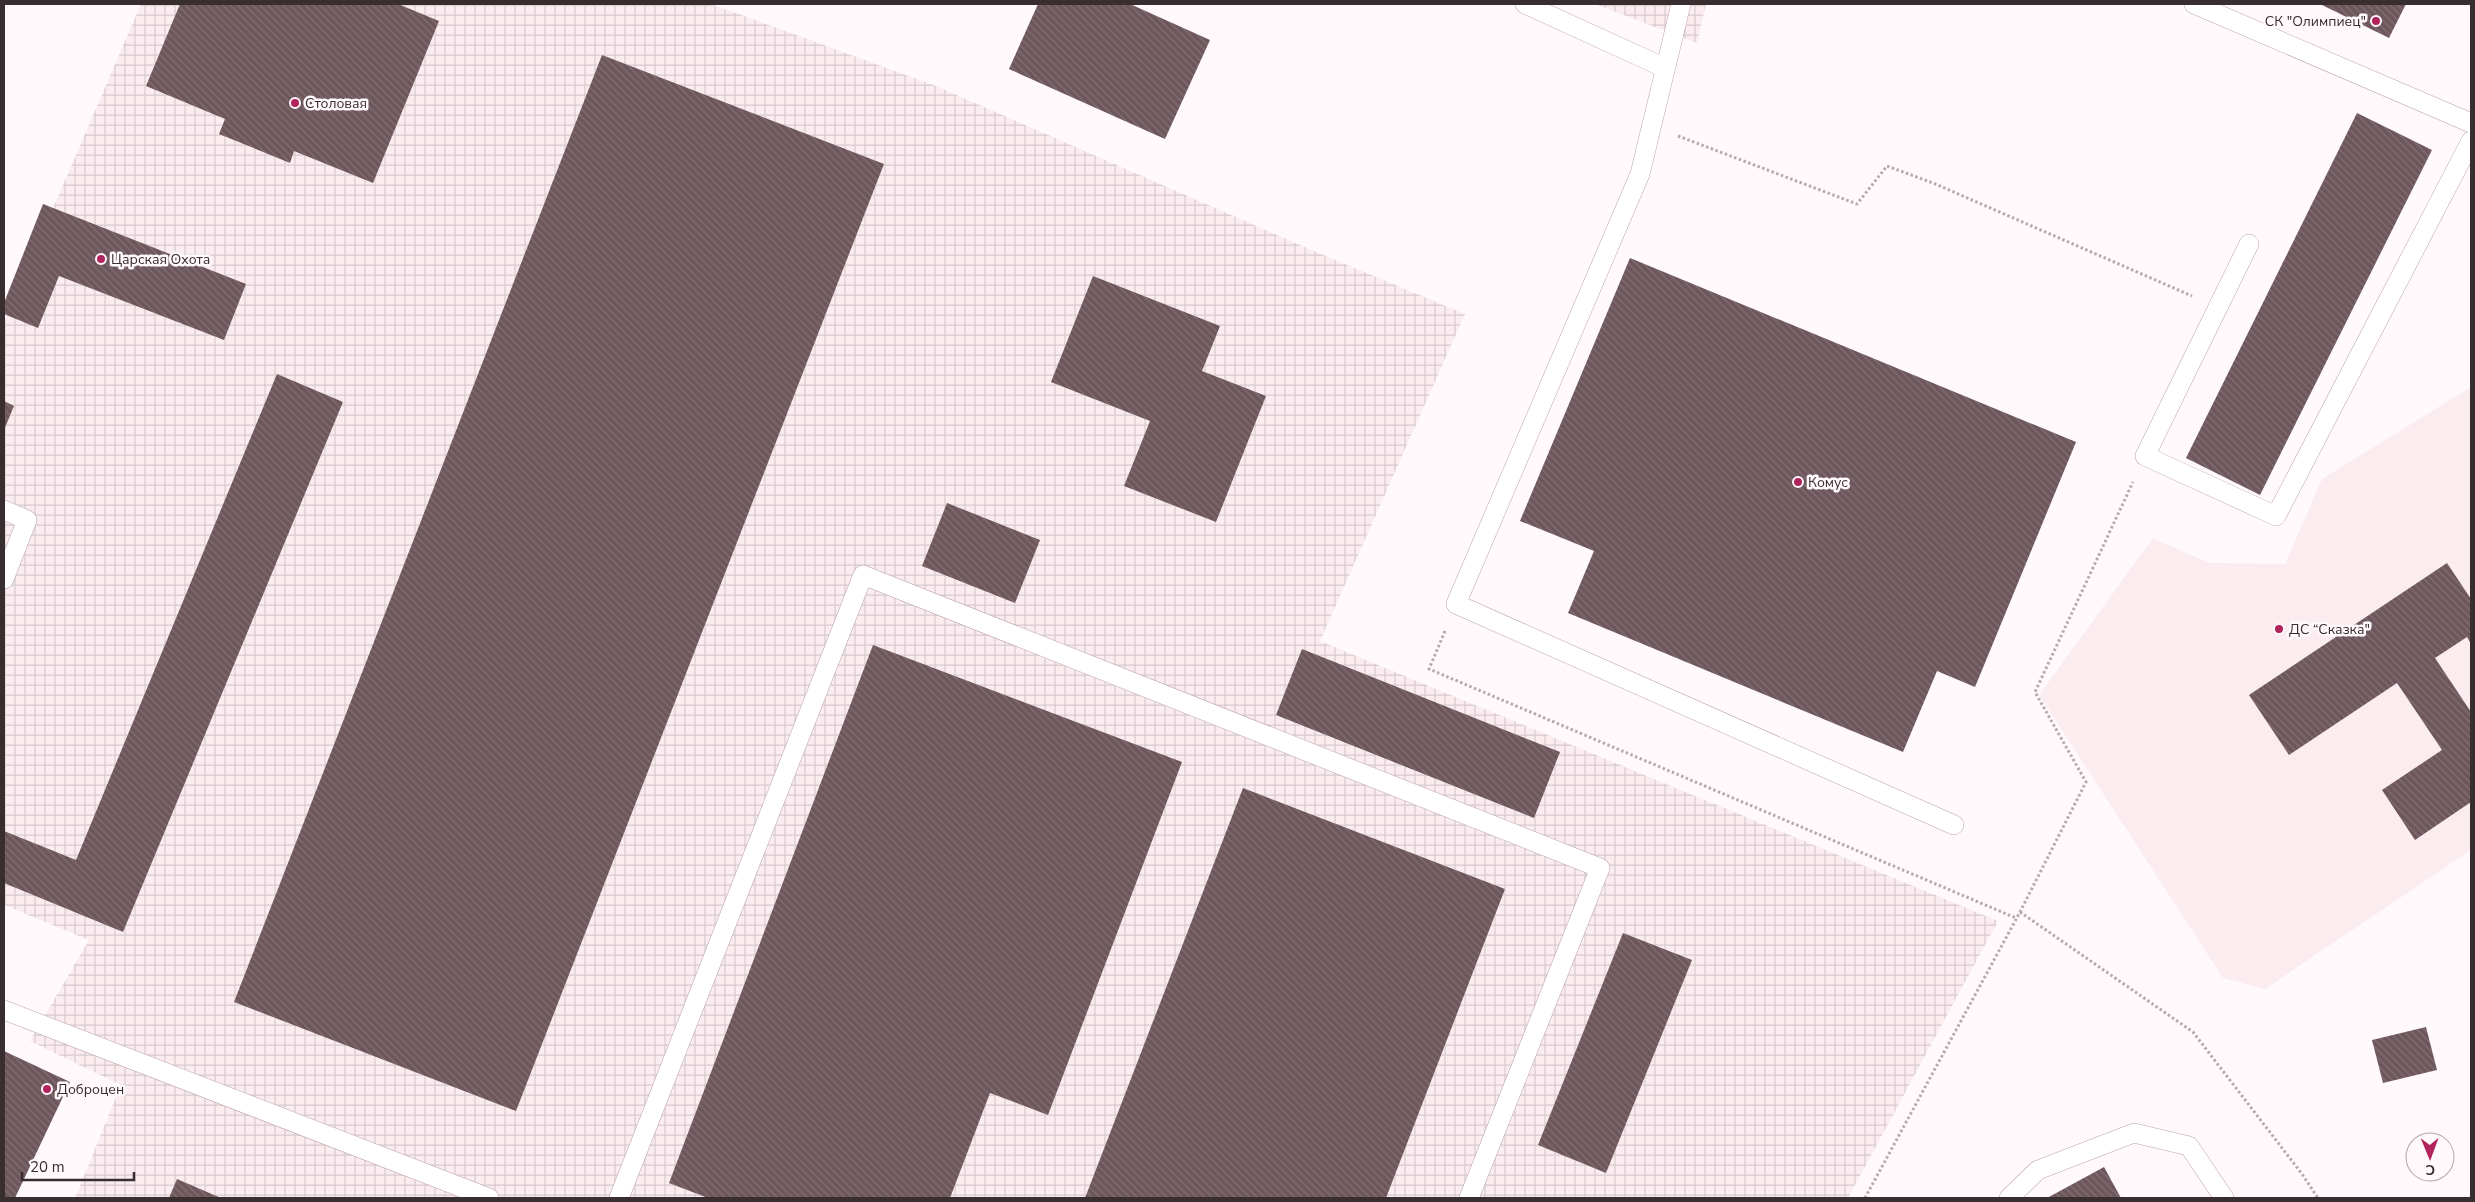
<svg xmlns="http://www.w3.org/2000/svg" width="2475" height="1202" font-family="'Nunito Sans',sans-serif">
  <defs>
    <pattern id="industrial-grid" width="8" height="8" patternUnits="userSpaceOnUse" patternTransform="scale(1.25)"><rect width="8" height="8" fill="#fbecf0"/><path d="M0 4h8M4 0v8" fill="none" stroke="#d8cbce"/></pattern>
    <pattern id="building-back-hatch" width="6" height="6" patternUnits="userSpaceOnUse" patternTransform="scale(1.25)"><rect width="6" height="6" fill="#6d565c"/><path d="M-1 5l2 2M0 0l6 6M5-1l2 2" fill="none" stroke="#827075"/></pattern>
  </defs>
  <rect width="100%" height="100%" fill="#fff9fb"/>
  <!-- built -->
  <path fill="#fbecf0" d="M 2471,387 L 2471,850 L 2265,989 L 2223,978 L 2039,695 L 2153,538 L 2209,563 L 2285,564 L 2322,479 Z"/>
  <!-- industrial -->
  <g fill="url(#industrial-grid)">
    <path d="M 141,4 L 711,4 L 936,86 L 1309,249 L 1465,314 L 1320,641 L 1998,921 L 1848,1198 L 75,1198 L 121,1085 L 30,1041 L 89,940 L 4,905 L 4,322 Z"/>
    <path d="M 1595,4 L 1706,4 L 1697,43 Z"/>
  </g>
  <!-- building -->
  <g fill="url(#building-back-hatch)">
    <path d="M 180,4 L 398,4 L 439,21 L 373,183 L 294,151 L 290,163 L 219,134 L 225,119 L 146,86 Z"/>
    <path d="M 1038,4 L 1130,4 L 1210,40 L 1165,139 L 1009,69 Z"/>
    <path d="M 2320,4 L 2406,4 L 2389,38 Z"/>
    <path d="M 602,55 L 884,164 L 516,1111 L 234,1002 Z"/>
    <path d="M 2357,113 L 2432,150 L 2260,495 L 2186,458 Z"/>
    <path d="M 43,204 L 246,284 L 224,340 L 59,276 L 38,328 L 4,314 L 4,303 Z"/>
    <path d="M 1630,258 L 2076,442 L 1975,687 L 1937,671 L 1903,752 L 1568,613 L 1594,551 L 1520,521 Z"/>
    <path d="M 1093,276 L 1220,326 L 1202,371 L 1266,396 L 1216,522 L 1124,486 L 1150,421 L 1051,382 Z"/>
    <path d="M 277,374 L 343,402 L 123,932 L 4,883 L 4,831 L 76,860 Z"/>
    <path d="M 4,401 L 14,406 L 4,430 Z"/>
    <path d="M 947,503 L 1040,540 L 1015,603 L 922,566 Z"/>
    <path d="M 2447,563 L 2471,599 L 2471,644 L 2467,637 L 2435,658 L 2471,712 L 2471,802 L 2415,840 L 2382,790 L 2442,750 L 2397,683 L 2289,755 L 2249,695 Z"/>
    <path d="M 873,645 L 1182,762 L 1048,1115 L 990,1093 L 950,1198 L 708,1198 L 669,1183 Z"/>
    <path d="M 1302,649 L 1560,752 L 1534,818 L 1276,715 Z"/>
    <path d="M 1243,788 L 1505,889 L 1386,1198 L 1085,1198 Z"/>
    <path d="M 1623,933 L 1692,960 L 1606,1173 L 1538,1145 Z"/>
    <path d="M 2426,1027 L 2437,1070 L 2383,1083 L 2372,1040 Z"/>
    <path d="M 4,1051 L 70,1082 L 15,1198 L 4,1198 Z"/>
    <path d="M 2104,1167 L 2121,1198 L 2047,1198 Z"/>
    <path d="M 177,1179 L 221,1198 L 169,1198 Z"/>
  </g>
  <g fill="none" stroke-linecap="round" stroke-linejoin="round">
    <!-- service casing -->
    <g stroke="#bda3a9" stroke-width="20">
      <g id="service">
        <path d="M 1525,4 L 1665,68"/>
        <path d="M 1681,4 L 1640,174 L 1456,604 L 1954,825"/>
        <path d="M 2194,4 L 2471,123"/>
        <path d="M 2249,244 L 2145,456 L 2276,516 L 2471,141"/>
        <path d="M 4,510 L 27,520 L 4,579"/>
        <path d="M 4,1010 L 489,1198"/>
        <path d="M 619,1198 L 863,575 L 1600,868 L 1469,1198"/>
        <path d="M 2009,1198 L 2038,1170 L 2134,1133 L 2189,1146 L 2224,1198"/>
      </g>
    </g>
    <!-- path -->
    <g stroke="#b3abad" stroke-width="3" stroke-dasharray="2.5 2.5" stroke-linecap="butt">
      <path d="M 1678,136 L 1857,204 L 1887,166 L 1933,183 L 2192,296"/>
      <path d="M 1445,631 L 1429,669 L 2016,918"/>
      <path d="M 2020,912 L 2193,1032 L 2302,1174 L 2318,1198"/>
      <path d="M 1865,1198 L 2020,912 L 2086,782 L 2035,692 L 2133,482"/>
    </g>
    <!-- service -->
    <use href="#service" stroke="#fff" stroke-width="19"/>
  </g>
  <!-- markers -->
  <g fill="#b0235d" stroke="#fff9fb" stroke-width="2">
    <circle cx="2376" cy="21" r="5"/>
    <circle cx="295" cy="103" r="5"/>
    <circle cx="101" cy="259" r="5"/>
    <circle cx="1798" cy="482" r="5"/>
    <circle cx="2279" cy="629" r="5"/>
    <circle cx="47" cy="1089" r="5"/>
  </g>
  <g text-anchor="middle" stroke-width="5" stroke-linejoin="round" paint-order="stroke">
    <!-- poi labels -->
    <g font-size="14" fill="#382e30" stroke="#fff9fb" text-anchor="start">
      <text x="2366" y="26" text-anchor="end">СК "Олимпиец"</text>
      <text x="305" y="108">Столовая</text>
      <text x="111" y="264">Царская Охота</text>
      <text x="1808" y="487">Комус</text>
      <text x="2289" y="634">ДС “Сказка"</text>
      <text x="57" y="1094">Доброцен</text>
    </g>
  </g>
  <!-- border -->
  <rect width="2475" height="1202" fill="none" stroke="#382e30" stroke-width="10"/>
  <!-- north arrow -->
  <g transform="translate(2430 1157) rotate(179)"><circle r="24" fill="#fff9fb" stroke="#afa8aa"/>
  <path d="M0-4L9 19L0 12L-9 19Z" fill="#b0235d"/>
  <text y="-8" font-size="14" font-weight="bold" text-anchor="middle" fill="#382e30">С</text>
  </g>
  <!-- scale -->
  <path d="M22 1172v8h112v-8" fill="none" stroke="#382e30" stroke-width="2.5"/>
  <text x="30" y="1172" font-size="15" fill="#382e30" stroke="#fff9fb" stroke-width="4" paint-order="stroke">20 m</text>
</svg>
